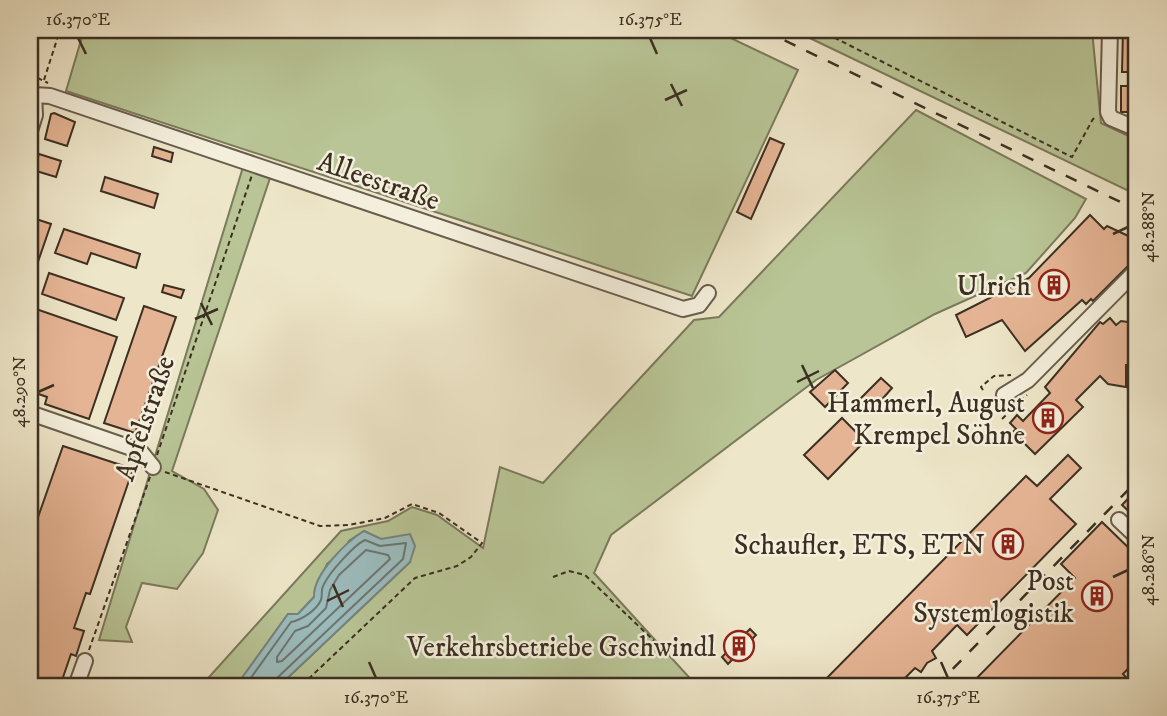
<svg xmlns="http://www.w3.org/2000/svg" width="1167" height="716" font-family="'IM FELL DW Pica',serif">
  <rect width="100%" height="100%" fill="#eee6c9"/>
  <filter id="stains"><feTurbulence type="fractalNoise" baseFrequency=".00286" numOctaves="4"/><feColorMatrix values="0 0 0 0 .2 0 0 0 0 .09 0 0 0 0 .02 0 0 0 .5 -.17"/></filter>
  <radialGradient id="worn" r=".72"><stop offset=".6" stop-color="#630" stop-opacity="0"/><stop offset="1" stop-color="#630" stop-opacity=".3"/></radialGradient>
  <!-- green -->
  <g fill="#b9c596" stroke="#7a7a5c" stroke-width="2">
    <path d="M 84,30 L 714,30 L 798,70 L 692,296 L 66,91 Z"/>
    <path d="M 793,30 L 1092,30 L 1101,123 L 1137,140 L 1137,195 Z"/>
    <path d="M 916,110 L 1086,199 L 1075,218 L 1026,273 L 935,314 L 816,380 L 611,535 L 594,573 L 697,686 L 279,686 L 410,562 L 381,539 L 364,531 L 349,541 L 343,552 L 327,564 L 314,597 L 298,614 L 288,614 L 239,683 L 236,686 L 201,686 L 341,531 L 388,521 L 412,507 L 437,515 L 483,548 L 500,467 L 543,483 L 694,320 L 719,317 Z"/>
    <path d="M 243,167 L 270,178 L 172,471 L 204,489 L 218,510 L 203,553 L 177,589 L 142,583 L 126,627 L 132,642 L 99,640 Z"/>
  </g>
  <!-- water -->
  <path fill="#9cbdbf" stroke="#768480" stroke-width="2" d="M 364,531 L 381,539 L 410,534 L 415,546 L 410,562 L 279,686 L 236,686 L 288,614 L 298,614 L 314,597 C 313,574 346,542 364,531 Z"/>
  <g fill="none" stroke-linecap="round" stroke-linejoin="round">
    <!-- shore -->
    <g stroke="#6c7670" stroke-width="2">
      <path d="M 366,550 L 388,555 L 390,559 L 282,661 L 277,662 L 277,657 L 295,631 L 308,626 L 326,608 L 330,590 L 339,575 Z"/>
      <path d="M 245,686 L 291,622 C 301,620 316,611 321,600 C 323,594 320,590 324,584 C 330,572 354,545 365,540 L 380,546 L 406,543 L 403,559 L 277,678 L 275,686"/>
    </g>
  </g>
  <!-- building -->
  <g fill="#e5b494" stroke="#3c2f22" stroke-width="2">
    <path d="M 1123,30 L 1137,30 L 1137,72 L 1122,72 Z"/>
    <path d="M 1121,86 L 1136,86 L 1135,112 L 1121,112 Z"/>
    <path d="M 54,113 L 75,122 L 67,146 L 45,139 L 51,114 Z"/>
    <path d="M 770,138 L 784,144 L 751,219 L 737,212 Z"/>
    <path d="M 154,147 L 173,153 L 171,162 L 152,156 Z"/>
    <path d="M 39,154 L 61,161 L 56,177 L 33,170 Z"/>
    <path d="M 105,177 L 158,194 L 154,208 L 101,191 Z"/>
    <path d="M 1090,215 L 1104,229 L 1107,226 L 1137,240 L 1137,257 L 1093,301 L 1091,299 L 1086,304 L 1082,300 L 1025,351 L 1002,320 L 966,337 L 956,315 L 1029,278 Z"/>
    <path d="M 30,217 L 51,224 L 31,282 L 30,282 Z"/>
    <path d="M 64,229 L 140,254 L 136,268 L 91,253 L 87,264 L 55,253 Z"/>
    <path d="M 49,273 L 124,298 L 116,320 L 42,294 Z"/>
    <path d="M 164,285 L 184,290 L 181,298 L 162,292 Z"/>
    <path d="M 144,306 L 176,317 L 135,433 L 104,423 Z"/>
    <path d="M 36,309 L 117,337 L 89,419 L 45,404 L 47,397 L 30,391 L 30,327 Z"/>
    <path d="M 1128,316 L 1137,317 L 1137,365 L 1126,365 L 1126,387 L 1108,384 L 1100,376 L 1076,400 L 1083,407 L 1035,454 L 1013,432 L 1016,429 L 1010,423 L 1017,415 L 1023,421 L 1050,393 L 1045,387 L 1100,322 L 1103,324 L 1110,318 L 1116,325 L 1121,321 L 1128,322 Z"/>
    <path d="M 835,370 L 848,383 L 825,407 L 810,392 Z"/>
    <path d="M 881,378 L 892,388 L 871,412 L 859,400 Z"/>
    <path d="M 842,418 L 865,441 L 828,479 L 804,455 Z"/>
    <path d="M 63,446 L 133,469 L 90,594 L 86,593 L 74,628 L 84,631 L 76,656 L 71,654 L 60,686 L 45,686 L 30,681 L 30,540 Z"/>
    <path d="M 1068,455 L 1081,468 L 1050,499 L 1076,524 L 967,635 L 957,625 L 932,651 L 936,658 L 927,663 L 921,672 L 915,668 L 897,686 L 819,686 L 1026,476 L 1037,486 Z"/>
    <path d="M 1137,489 L 1137,519 L 1122,505 Z"/>
    <path d="M 1102,522 L 1137,556 L 1137,659 L 1123,674 L 1134,686 L 969,686 L 1075,578 L 1061,564 Z"/>
    <path d="M 750,629 L 756,635 L 728,664 L 722,657 Z"/>
  </g>
  <g fill="none" stroke-linecap="round" stroke-linejoin="round">
    <!-- minor casing -->
    <g stroke="#685d4c" stroke-width="18">
      <g id="minor">
        <path d="M 1110,30 L 1108,112 L 1111,118 L 1137,129"/>
        <path d="M 30,91 L 34,95 L 50,96 L 683,309 L 699,305 L 708,293"/>
        <path d="M 30,131 L 35,115 L 34,95"/>
        <path d="M 1004,395 L 1028,380 L 1137,270"/>
        <path d="M 30,413 L 140,451 L 153,467"/>
        <path d="M 1119,520 L 1137,537"/>
        <path d="M 76,686 L 85,661"/>
      </g>
    </g>
    <!-- path -->
    <g stroke="#3c2f22" stroke-width="2" stroke-dasharray="5 3.5" stroke-linecap="butt">
      <path d="M 819,30 L 1072,157 L 1093,119 L 1097,117"/>
      <path d="M 30,74 L 48,83"/>
      <path d="M 44,80 L 60,30"/>
      <path d="M 30,152 L 33,143"/>
      <path d="M 983,390 L 981,387 L 994,376 L 1011,375"/>
      <path d="M 1002,419 L 1027,395"/>
      <path d="M 157,455 L 252,175"/>
      <path d="M 165,472 L 320,526 L 349,525 L 385,518 L 412,504 L 439,513 L 482,543 L 471,557 L 457,566 L 415,578 L 301,686"/>
      <path d="M 553,577 L 569,571 L 585,575 L 669,655"/>
      <path d="M 89,650 L 150,477"/>
    </g>
    <!-- minor -->
    <use href="#minor" stroke="#f4efdc" stroke-width="14"/>
    <!-- rail -->
    <g stroke="#3c2f22" stroke-width="2.5" stroke-dasharray="12 12" stroke-linecap="butt">
      <path d="M 763,30 L 1137,210"/>
      <path d="M 1135,382 L 1137,382"/>
      <path d="M 936,686 L 1137,481"/>
    </g>
  </g>
  <!-- ticks -->
  <path fill="none" stroke="#3c2f22" stroke-width="2.5" d="M 78,38 L 86,54M 650,38 L 657,54M 671,84 L 682,106M 665,100 L 687,90M 1113,234 L 1128,227M 201,303 L 212,325M 195,319 L 218,309M 802,365 L 813,388M 797,382 L 819,371M 38,392 L 54,385M 1113,577 L 1128,570M 333,584 L 343,607M 327,601 L 349,590M 369,662 L 376,678M 941,662 L 948,678"/>
  <!-- icons -->
  <defs>
    <g id="building-ring" transform="scale(1.575)"><circle r="9.5" fill="#f4efdc" stroke="#8f2418" stroke-width="1.5"/><path d="M-4-6H4V6H1V3H-1V6H-4ZM-2.5-4.3h1.7v1.8h-1.7ZM.8-4.3h1.7v1.8H.8ZM-2.5-1h1.7V.8h-1.7ZM.8-1h1.7V.8H.8Z" fill="#8f2418"/></g>
  </defs>
  <g fill-rule="evenodd">
    <use href="#building-ring" x="1054" y="285"/>
    <use href="#building-ring" x="1048" y="418"/>
    <use href="#building-ring" x="1008" y="544"/>
    <use href="#building-ring" x="1097" y="596"/>
    <use href="#building-ring" x="739" y="646"/>
  </g>
  <g text-anchor="middle" stroke-width="5" stroke-linejoin="round" paint-order="stroke">
    <!-- street labels -->
    <g font-size="28" fill="#3c2f22" stroke="#f4efdc">
      <text transform="translate(379 180) rotate(19)" y="10">Alleestraße</text>
      <text transform="translate(144 418) rotate(-71)" y="10">Apfelstraße</text>
    </g>
    <!-- poi labels -->
    <g font-size="28" fill="#3c2f22" stroke="#f4efdc" text-anchor="end">
      <text x="1031" y="295">Ulrich</text>
      <text x="1025" y="412">Hammerl, August<tspan x="1025" dy="32">Krempel Söhne</tspan></text>
      <text x="985" y="554">Schaufler, ETS, ETN</text>
      <text x="1074" y="590">Post<tspan x="1074" dy="32">Systemlogistik</tspan></text>
      <text x="716" y="656">Verkehrsbetriebe Gschwindl</text>
    </g>
  </g>
  <!-- margin -->
  <rect width="1167" height="716" fill="none" stroke="#eee6c9" stroke-width="77"/>
  <rect x="38" y="38" width="1090" height="640" fill="none" stroke="#3c2f22" stroke-width="2.5"/>
  <g font-size="18" text-anchor="middle" fill="#3c2f22">
    <text x="78" y="25">16.370°E</text>
    <text x="650" y="25">16.375°E</text>
    <text transform="translate(1148 227) rotate(-90)" y="6">48.288°N</text>
    <text transform="translate(19 392) rotate(-90)" y="6">48.290°N</text>
    <text transform="translate(1148 570) rotate(-90)" y="6">48.286°N</text>
    <text x="376" y="703">16.370°E</text>
    <text x="948" y="703">16.375°E</text>
  </g>
  <rect width="100%" height="100%" filter="url(#stains)"/>
  <rect width="100%" height="100%" fill="url(#worn)"/>
</svg>
